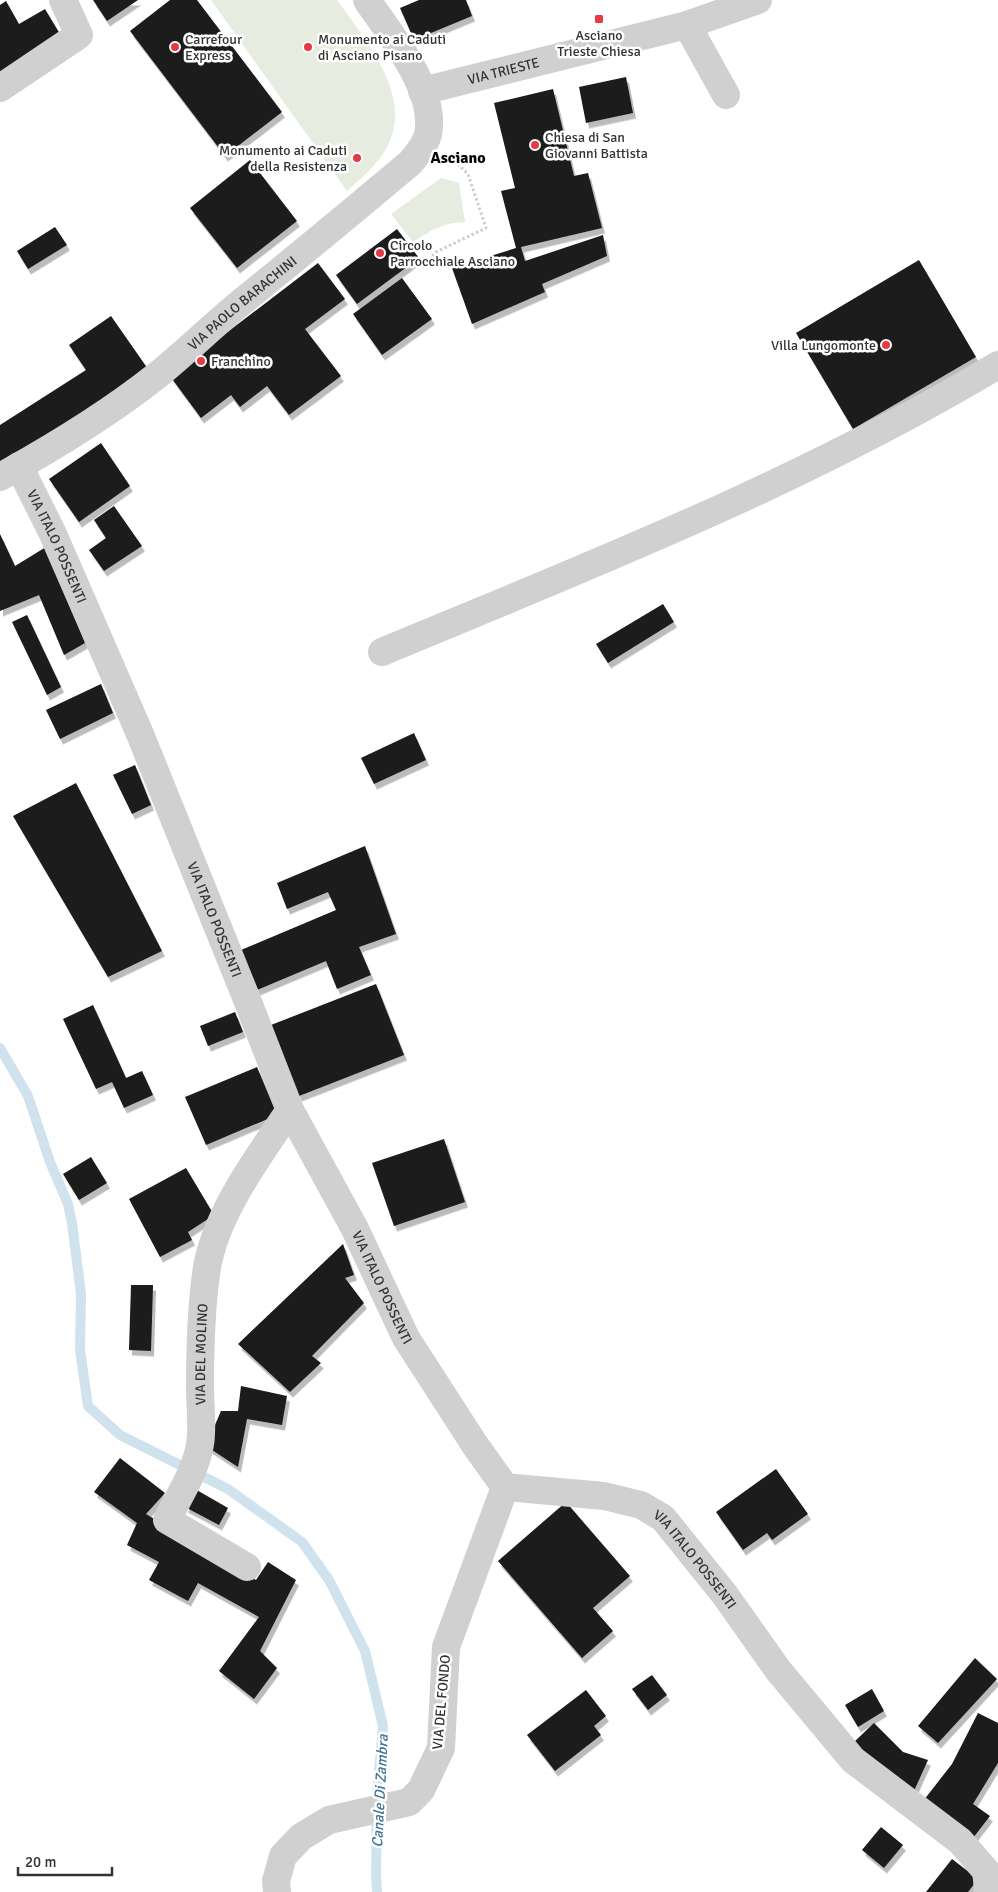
<svg xmlns="http://www.w3.org/2000/svg" width="998" height="1892" font-family="Signika,sans-serif">
  <defs>
    <filter id="shadow"><feDropShadow dx="3" dy="5.5" stdDeviation="0" flood-color="#0004"/></filter>
  </defs>
  <rect width="100%" height="100%" fill="#fff"/>
  <!-- green -->
  <g fill="#e6ecdf">
    <path d="M 211,0 L 337,0 C 370,47 425,108 375,164 C 367,174 356,182 347,191 Z"/>
    <path d="M 441,178 L 459,183 L 465,222 C 444,222 430,231 413,242 L 391,214 Z"/>
  </g>
  <g fill="none" stroke-linecap="round" stroke-linejoin="round">
    <!-- stream -->
    <path stroke="#cfe2ee" stroke-width="10" d="M 0,1048 L 28,1096 L 50,1162 L 68,1204 L 72,1223 L 81,1294 L 80,1350 L 88,1406 L 120,1435 L 228,1489 L 302,1542 L 329,1580 L 365,1651 L 383,1726 L 377,1794 L 376,1876 L 377,1892"/>
  </g>
  <!-- building -->
  <g fill="#1a1a1a" filter="url(#shadow)">
    <path d="M 93,0 L 138,0 L 107,21 Z"/>
    <path d="M 170,0 L 197,0 L 282,112 L 225,156 L 130,31 Z"/>
    <path d="M 419,0 L 466,0 L 472,16 L 414,40 L 400,8 Z"/>
    <path d="M 6,1 L 19,24 L 45,9 L 63,39 L 0,77 L 0,5 Z"/>
    <path d="M 626,77 L 633,113 L 586,123 L 579,87 Z"/>
    <path d="M 553,89 L 574,176 L 588,173 L 602,228 L 521,247 L 525,261 L 603,235 L 607,256 L 542,284 L 545,292 L 472,324 L 452,268 L 516,248 L 501,191 L 515,188 L 494,103 Z"/>
    <path d="M 250,160 L 297,221 L 237,268 L 190,208 Z"/>
    <path d="M 55,227 L 67,245 L 28,269 L 17,251 Z"/>
    <path d="M 397,229 L 419,258 L 357,304 L 336,275 Z"/>
    <path d="M 919,260 L 976,357 L 853,429 L 796,333 Z"/>
    <path d="M 318,263 L 345,299 L 305,329 L 341,376 L 289,415 L 267,386 L 240,407 L 231,395 L 201,418 L 170,376 Z"/>
    <path d="M 402,278 L 432,319 L 382,355 L 353,314 Z"/>
    <path d="M 111,316 L 148,369 L 84,413 L 0,463 L 0,425 L 86,370 L 69,345 Z"/>
    <path d="M 101,443 L 130,486 L 79,522 L 49,479 Z"/>
    <path d="M 114,506 L 142,546 L 104,571 L 89,550 L 106,538 L 94,520 Z"/>
    <path d="M 0,534 L 15,566 L 46,547 L 85,643 L 64,655 L 39,595 L 0,611 Z"/>
    <path d="M 663,604 L 674,622 L 608,663 L 596,644 Z"/>
    <path d="M 27,615 L 61,687 L 47,695 L 12,622 Z"/>
    <path d="M 101,684 L 113,713 L 60,739 L 46,710 Z"/>
    <path d="M 414,733 L 426,760 L 374,784 L 361,758 Z"/>
    <path d="M 135,765 L 151,805 L 132,814 L 113,775 Z"/>
    <path d="M 76,783 L 162,951 L 108,977 L 13,816 Z"/>
    <path d="M 365,846 L 396,934 L 359,947 L 371,975 L 337,989 L 326,961 L 257,990 L 241,950 L 336,910 L 328,892 L 287,909 L 277,883 Z"/>
    <path d="M 376,984 L 404,1055 L 299,1096 L 271,1025 Z"/>
    <path d="M 93,1005 L 126,1078 L 142,1071 L 153,1095 L 124,1108 L 112,1082 L 96,1089 L 63,1019 Z"/>
    <path d="M 235,1012 L 243,1032 L 208,1046 L 200,1026 Z"/>
    <path d="M 257,1067 L 277,1115 L 206,1145 L 185,1097 Z"/>
    <path d="M 444,1139 L 465,1202 L 394,1226 L 372,1163 Z"/>
    <path d="M 91,1157 L 107,1183 L 79,1200 L 63,1174 Z"/>
    <path d="M 186,1168 L 214,1215 L 188,1232 L 192,1240 L 160,1257 L 129,1199 Z"/>
    <path d="M 343,1244 L 354,1275 L 345,1278 L 364,1303 L 312,1356 L 321,1363 L 290,1392 L 238,1344 Z"/>
    <path d="M 131,1285 L 153,1285 L 151,1351 L 129,1350 Z"/>
    <path d="M 241,1386 L 287,1396 L 282,1425 L 247,1419 L 238,1467 L 206,1446 L 221,1411 L 238,1411 Z"/>
    <path d="M 120,1458 L 165,1493 L 146,1514 L 256,1580 L 268,1562 L 296,1580 L 260,1651 L 277,1668 L 254,1699 L 219,1671 L 259,1617 L 198,1583 L 188,1601 L 149,1580 L 159,1562 L 127,1545 L 137,1523 L 94,1492 Z"/>
    <path d="M 776,1469 L 808,1514 L 772,1540 L 767,1533 L 743,1550 L 716,1512 Z"/>
    <path d="M 195,1489 L 228,1508 L 219,1525 L 185,1507 Z"/>
    <path d="M 566,1502 L 630,1576 L 593,1608 L 613,1631 L 582,1658 L 498,1561 Z"/>
    <path d="M 975,1658 L 997,1679 L 938,1743 L 918,1726 Z"/>
    <path d="M 652,1675 L 667,1695 L 648,1710 L 632,1689 Z"/>
    <path d="M 872,1689 L 884,1711 L 858,1727 L 845,1705 Z"/>
    <path d="M 586,1690 L 606,1716 L 594,1726 L 601,1735 L 555,1771 L 527,1735 Z"/>
    <path d="M 978,1713 L 998,1723 L 998,1763 L 973,1804 L 990,1816 L 973,1838 L 920,1805 L 952,1764 Z"/>
    <path d="M 874,1723 L 903,1752 L 928,1760 L 914,1791 L 853,1743 Z"/>
    <path d="M 881,1827 L 903,1845 L 884,1868 L 862,1850 Z"/>
    <path d="M 952,1859 L 978,1879 L 968,1892 L 926,1892 Z"/>
  </g>
  <g fill="none" stroke-linecap="round" stroke-linejoin="round">
    <!-- path -->
    <path stroke="#cdcdcd" stroke-width="3" stroke-dasharray="2.5 2.5" stroke-linecap="butt" d="M 426,264 L 436,252 L 486,228 L 468,174 L 451,158"/>
    <!-- minor -->
    <g stroke="#d0d0d0" stroke-width="28">
      <path d="M 687,25 L 726,95"/>
      <path d="M 0,88 L 79,35 L 63,0"/>
      <path id="s1" d="M 422,91 L 687,25 L 758,0"/>
      <path id="s2" d="M 19,466 L 53,534 L 140,734 L 250,1007 L 290,1110 L 355,1229 L 406,1338 L 475,1445 L 505,1487 L 604,1496 L 641,1505 L 663,1518 L 725,1595 L 778,1670 L 853,1760 L 960,1841 L 986,1871 L 988,1889 L 987,1892"/>
      <path id="s3" d="M 0,477 C 54,447 107,415 155,377 C 184,354 210,328 238,305 C 296,258 353,211 410,163 C 417,155 426,144 428,134 C 437,89 390,35 367,0"/>
      <path d="M 382,652 C 591,565 803,482 998,365"/>
      <path id="s4" d="M 247,1567 L 167,1520 C 179,1496 196,1471 200,1444 C 203,1426 200,1406 200,1387 C 200,1350 201,1311 206,1274 C 213,1217 258,1157 290,1110"/>
      <path d="M 277,1892 L 276,1881 L 283,1856 L 301,1837 L 329,1820 L 409,1802 L 421,1790 L 441,1748 L 446,1647 L 505,1487"/>
    </g>
  </g>
  <!-- markers -->
  <g fill="#e63946" stroke="#fff" stroke-width="2">
    <rect x="594" y="14" width="10" height="10" rx="2.5"/>
    <circle cx="175" cy="47" r="5"/>
    <circle cx="308" cy="47" r="5"/>
    <circle cx="535" cy="145" r="5"/>
    <circle cx="357" cy="158" r="5"/>
    <circle cx="380" cy="253" r="5"/>
    <circle cx="886" cy="345" r="5"/>
    <circle cx="201" cy="361" r="5"/>
  </g>
  <g text-anchor="middle" stroke-width="5" stroke-linejoin="round" paint-order="stroke">
    <!-- poi labels -->
    <g font-size="14" fill="#333" stroke="#fff" text-anchor="start">
      <text x="599" y="40" text-anchor="middle">Asciano<tspan x="599" dy="16">Trieste Chiesa</tspan></text>
      <text x="185" y="44">Carrefour<tspan x="185" dy="16">Express</tspan></text>
      <text x="318" y="44">Monumento ai Caduti<tspan x="318" dy="16">di Asciano Pisano</tspan></text>
      <text x="545" y="142">Chiesa di San<tspan x="545" dy="16">Giovanni Battista</tspan></text>
      <text x="347" y="155" text-anchor="end">Monumento ai Caduti<tspan x="347" dy="16">della Resistenza</tspan></text>
      <text x="390" y="250">Circolo<tspan x="390" dy="16">Parrocchiale Asciano</tspan></text>
      <text x="876" y="350" text-anchor="end">Villa Lungomonte</text>
      <text x="211" y="366">Franchino</text>
    </g>
    <!-- street labels -->
    <g font-size="14" fill="#333" stroke="#fff">
      <text dy="5" stroke="none"><textPath href="#s1" startOffset="84">VIA TRIESTE</textPath></text>
      <text dy="5" stroke="none"><textPath href="#s3" startOffset="299">VIA PAOLO BARACHINI</textPath></text>
      <text dy="5" stroke="none"><textPath href="#s2" startOffset="89">VIA ITALO POSSENTI</textPath></text>
      <text dy="5" stroke="none"><textPath href="#s2" startOffset="494">VIA ITALO POSSENTI</textPath></text>
      <text dy="5" stroke="none"><textPath href="#s2" startOffset="899">VIA ITALO POSSENTI</textPath></text>
      <text dy="5" stroke="none"><textPath href="#s4" startOffset="266">VIA DEL MOLINO</textPath></text>
      <text dy="5" stroke="none"><textPath href="#s2" startOffset="1349">VIA ITALO POSSENTI</textPath></text>
      <text transform="translate(441 1702) rotate(-85)" y="5">VIA DEL FONDO</text>
    </g>
    <!-- water labels -->
    <g font-size="15" font-style="italic" fill="#3f7597" stroke="#fff">
      <text transform="translate(380 1791) rotate(-87)" y="5">Canale Di Zambra</text>
    </g>
    <!-- quarter labels -->
    <g font-size="16" font-weight="bold" fill="#000" stroke="#fff">
      <text x="458" y="163">Asciano</text>
    </g>
  </g>
  <!-- scale -->
  <path d="M18 1867v8h94v-8" fill="none" stroke="#333333" stroke-width="2.5"/>
  <text x="25" y="1867" font-size="15" fill="#333333" stroke="#ffffff" stroke-width="4" paint-order="stroke">20 m</text>
</svg>
